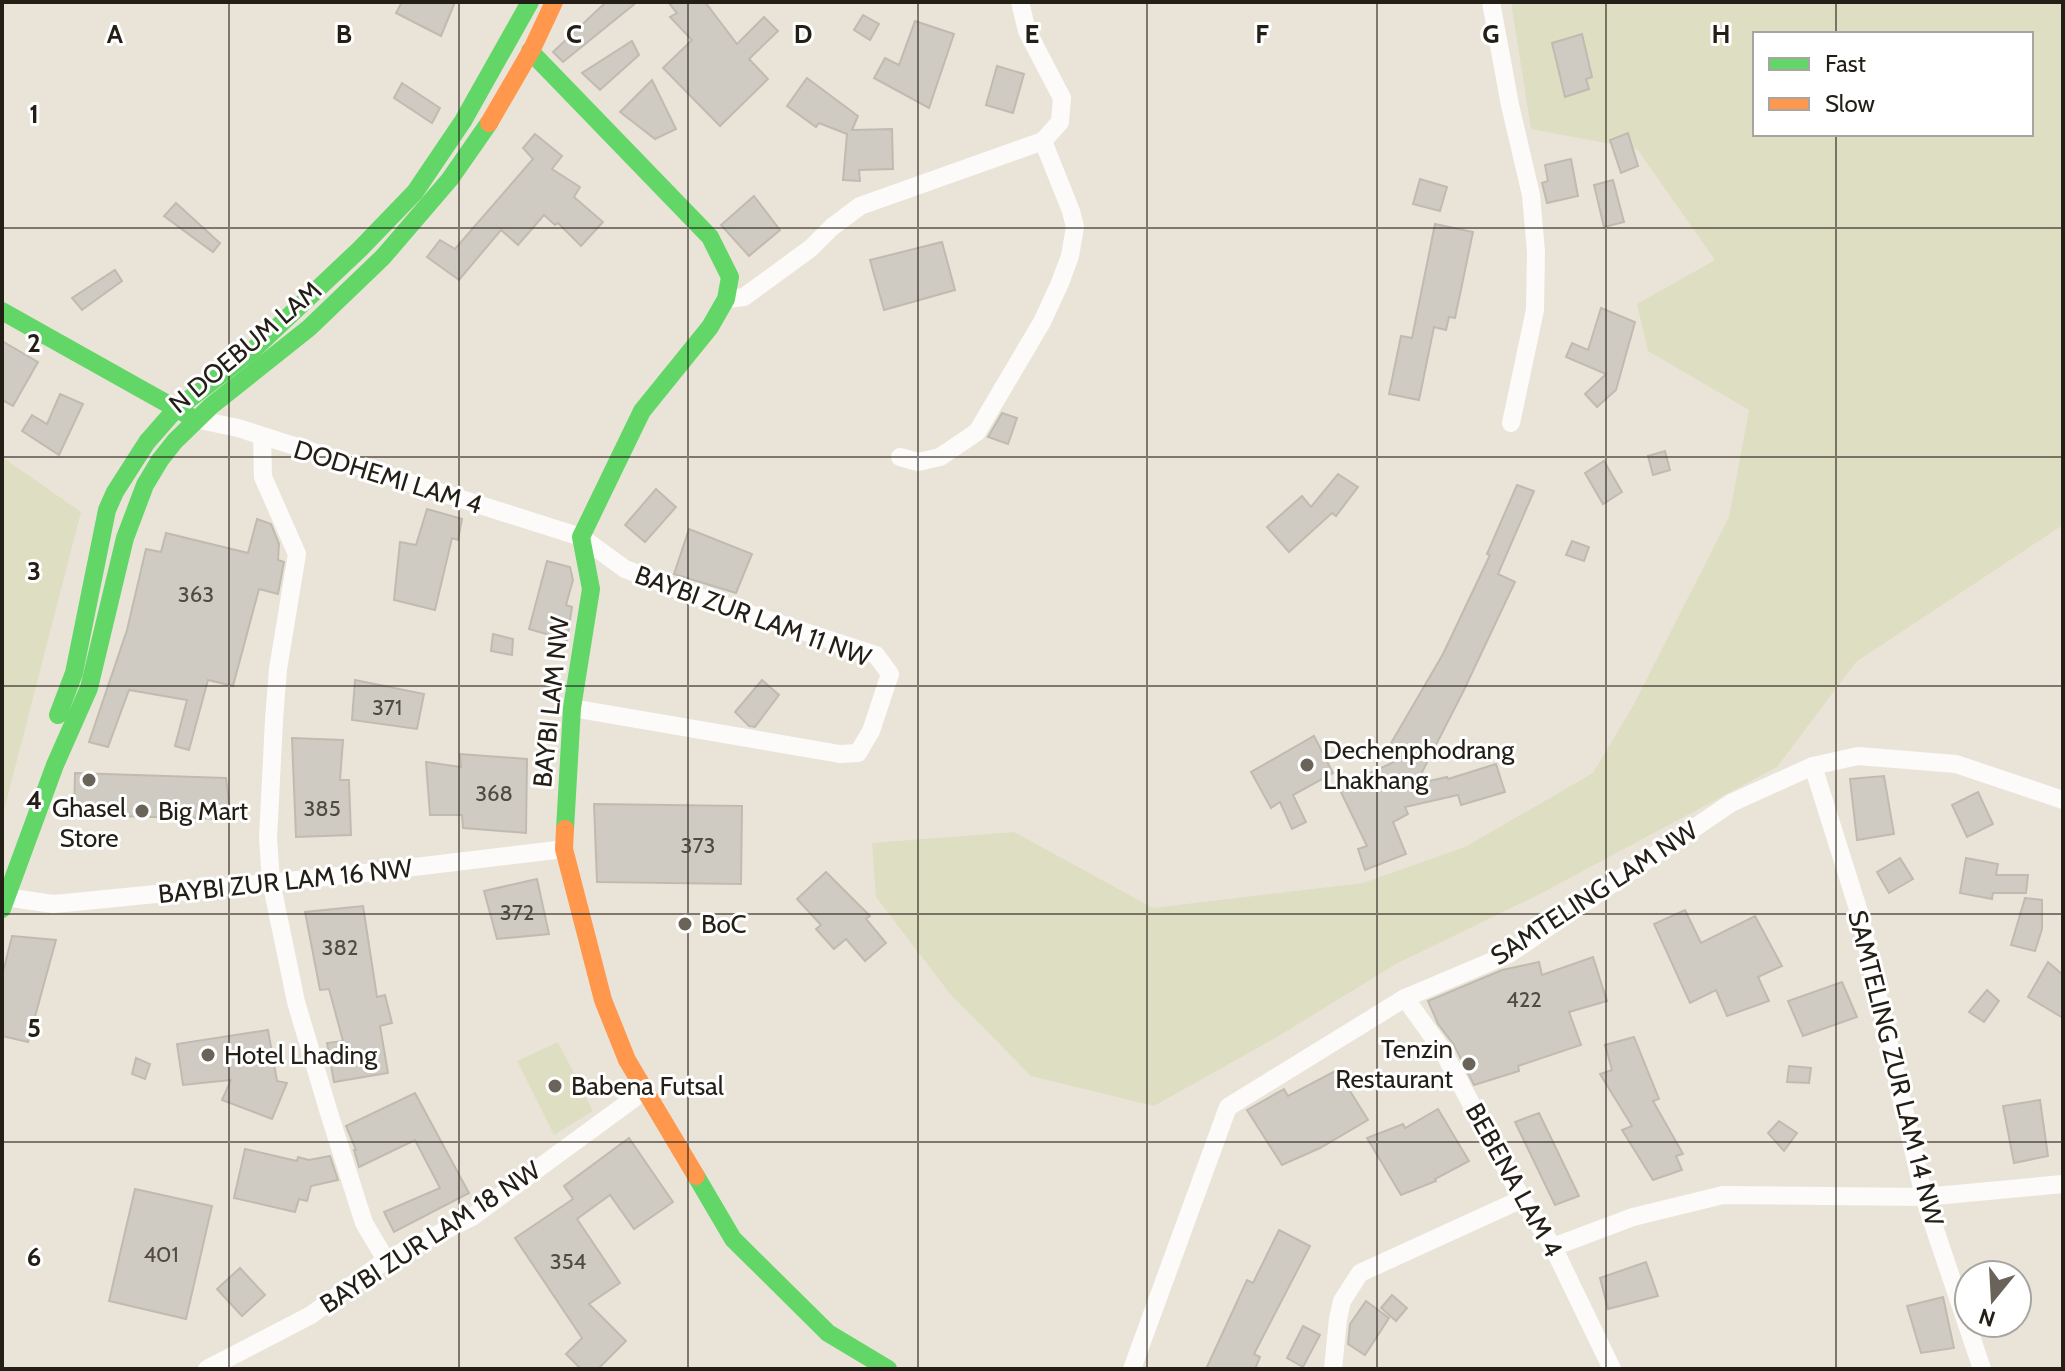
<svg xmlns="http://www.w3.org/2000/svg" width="2065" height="1371" font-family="Cabin,sans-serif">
  <rect width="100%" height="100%" fill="#eae4d8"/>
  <!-- green -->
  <g fill="#dedec2" fill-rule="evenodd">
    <path d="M 1511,2 L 2063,2 L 2063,525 L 1856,662 L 1777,767 L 1538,895 L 1396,964 L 1277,1037 L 1154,1106 L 1031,1076 L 951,995 L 876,897 L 872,843 L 1014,832 L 1153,908 L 1363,883 L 1465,847 L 1593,773 L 1633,706 L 1729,517 L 1749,410 L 1648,351 L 1637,304 L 1715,260 L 1637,149 L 1531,129 ZM 1755,34 L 2031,34 L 2031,134 L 1755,134 Z"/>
    <path d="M 2,457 L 81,512 L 2,818 Z"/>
    <path d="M 558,1042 L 593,1111 L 554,1135 L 517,1061 Z"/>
  </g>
  <!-- building -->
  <g fill="#cfcac2" stroke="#c0bbb1" stroke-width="2">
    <path d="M 402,2 L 455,2 L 441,36 L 396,13 Z"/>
    <path d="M 606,2 L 637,2 L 563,62 L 553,52 Z"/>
    <path d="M 668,2 L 705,2 L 737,44 L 764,17 L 778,31 L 749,59 L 768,79 L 720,126 L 663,68 L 692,40 L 670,17 L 677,13 Z"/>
    <path d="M 863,15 L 879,24 L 870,40 L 854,30 Z"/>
    <path d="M 915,21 L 954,34 L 929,108 L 874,78 L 885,58 L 899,65 Z"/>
    <path d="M 1582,34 L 1592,77 L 1586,79 L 1589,89 L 1565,97 L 1552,43 Z"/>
    <path d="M 632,41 L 639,55 L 600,90 L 582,73 Z"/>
    <path d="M 997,66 L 1024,74 L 1013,113 L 986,105 Z"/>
    <path d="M 807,78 L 858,116 L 852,130 L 892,129 L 893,169 L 859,170 L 860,181 L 843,180 L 847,134 L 819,123 L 816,127 L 787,106 Z"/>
    <path d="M 652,80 L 676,129 L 655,139 L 620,112 Z"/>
    <path d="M 402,83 L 440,108 L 432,123 L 394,98 Z"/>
    <path d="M 1628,133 L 1638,166 L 1621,173 L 1610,140 Z"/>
    <path d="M 535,134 L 562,156 L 552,169 L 580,187 L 574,197 L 603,222 L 581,246 L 558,223 L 555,225 L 544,215 L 518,245 L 501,230 L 459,280 L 427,257 L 440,240 L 455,249 L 533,159 L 523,148 Z"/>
    <path d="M 1571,159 L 1578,196 L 1547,203 L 1542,183 L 1548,181 L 1545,165 Z"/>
    <path d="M 1420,179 L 1447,187 L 1440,211 L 1413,204 Z"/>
    <path d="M 1613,180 L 1624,222 L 1604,227 L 1594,185 Z"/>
    <path d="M 754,196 L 780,230 L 749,256 L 721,225 Z"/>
    <path d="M 176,203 L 220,243 L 213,252 L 164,216 Z"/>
    <path d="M 1435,224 L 1473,232 L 1455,318 L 1449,317 L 1446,330 L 1434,327 L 1419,400 L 1389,394 L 1401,336 L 1412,338 Z"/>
    <path d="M 942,242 L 955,290 L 884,310 L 870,260 Z"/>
    <path d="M 115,270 L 122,281 L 82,310 L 72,298 Z"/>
    <path d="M 1601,308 L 1635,322 L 1616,390 L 1597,407 L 1585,394 L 1606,374 L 1566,357 L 1572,343 L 1588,350 Z"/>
    <path d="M 2,341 L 38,362 L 13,406 L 2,400 Z"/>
    <path d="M 60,394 L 83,404 L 59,455 L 22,431 L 32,415 L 47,424 Z"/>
    <path d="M 1002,413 L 1017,418 L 1008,444 L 988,437 Z"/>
    <path d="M 1665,451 L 1670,470 L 1653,475 L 1648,456 Z"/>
    <path d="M 1604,461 L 1622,492 L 1603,504 L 1585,473 Z"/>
    <path d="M 1338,474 L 1358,487 L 1336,516 L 1332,513 L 1289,552 L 1267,527 L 1302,496 L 1311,507 Z"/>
    <path d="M 1517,485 L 1534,491 L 1498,574 L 1515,582 L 1463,692 L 1416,784 L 1447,777 L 1448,779 L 1496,764 L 1505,792 L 1461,805 L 1458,795 L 1405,807 L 1408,814 L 1393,822 L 1406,854 L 1365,870 L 1358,849 L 1367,846 L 1339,788 L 1402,758 L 1387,750 L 1443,654 L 1490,555 L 1487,554 Z"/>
    <path d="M 656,489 L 676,507 L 645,542 L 625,525 Z"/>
    <path d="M 427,509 L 462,519 L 458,540 L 452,538 L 435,610 L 394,600 L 400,542 L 416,545 Z"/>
    <path d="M 257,519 L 271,524 L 279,544 L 278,560 L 284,562 L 278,594 L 259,589 L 233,686 L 208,680 L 189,750 L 175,746 L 187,700 L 129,690 L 108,747 L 89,742 L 127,630 L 146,549 L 161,552 L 166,533 L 248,553 Z"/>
    <path d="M 689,529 L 752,554 L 736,593 L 674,574 Z"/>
    <path d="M 1572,541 L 1589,547 L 1584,561 L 1566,555 Z"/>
    <path d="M 547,561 L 570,567 L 573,580 L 566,605 L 572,607 L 567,640 L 529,629 Z"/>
    <path d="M 493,634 L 513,639 L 512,655 L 491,651 Z"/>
    <path d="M 355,680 L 424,694 L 417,729 L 352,720 Z"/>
    <path d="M 762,680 L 779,695 L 755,727 L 749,726 L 735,712 Z"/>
    <path d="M 1314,736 L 1333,773 L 1293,795 L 1306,822 L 1292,829 L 1280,802 L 1271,808 L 1251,772 Z"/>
    <path d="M 292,738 L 343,740 L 340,780 L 349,780 L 351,835 L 296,837 Z"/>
    <path d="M 460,754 L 527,759 L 526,833 L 463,828 L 462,815 L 430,815 L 426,762 L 461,767 Z"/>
    <path d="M 75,773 L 226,778 L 231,819 L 74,815 Z"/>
    <path d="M 1884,776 L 1894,834 L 1857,840 L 1850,779 Z"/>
    <path d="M 1978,792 L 1993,824 L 1967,837 L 1952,805 Z"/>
    <path d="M 594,804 L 742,806 L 741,884 L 597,882 Z"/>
    <path d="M 1900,858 L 1913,879 L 1889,893 L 1877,872 Z"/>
    <path d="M 1966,858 L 1998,864 L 1996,875 L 2028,875 L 2026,893 L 1993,893 L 1992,899 L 1960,893 Z"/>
    <path d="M 826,872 L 870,916 L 866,919 L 886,943 L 865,961 L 846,939 L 834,949 L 816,929 L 821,925 L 797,899 Z"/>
    <path d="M 537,879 L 549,934 L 497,939 L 484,891 Z"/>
    <path d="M 2025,898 L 2042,900 L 2042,929 L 2035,951 L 2011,945 Z"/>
    <path d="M 363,906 L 377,997 L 385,995 L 392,1023 L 380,1026 L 388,1073 L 334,1082 L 327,1043 L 343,1041 L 329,989 L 320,990 L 305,912 Z"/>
    <path d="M 1685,910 L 1701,943 L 1755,916 L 1782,966 L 1758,977 L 1769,1001 L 1727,1016 L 1716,990 L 1690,1003 L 1654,924 Z"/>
    <path d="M 12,936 L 56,940 L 28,1042 L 2,1036 L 2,976 Z"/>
    <path d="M 1593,957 L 1607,1001 L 1569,1012 L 1581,1045 L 1518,1066 L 1519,1071 L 1474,1085 L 1454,1045 L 1438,1024 L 1428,1001 L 1502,970 L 1539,962 L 1542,975 Z"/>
    <path d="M 2048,962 L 2063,975 L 2063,1018 L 2028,997 Z"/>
    <path d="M 1842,982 L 1857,1017 L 1803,1036 L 1788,1001 Z"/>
    <path d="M 1987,990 L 1999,1001 L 1984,1022 L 1969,1012 Z"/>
    <path d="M 268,1030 L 277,1081 L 287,1083 L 272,1119 L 222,1100 L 231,1080 L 183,1085 L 177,1044 Z"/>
    <path d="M 1634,1037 L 1659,1099 L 1653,1101 L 1683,1154 L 1676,1156 L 1682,1170 L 1653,1180 L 1622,1130 L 1632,1126 L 1600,1074 L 1612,1070 L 1605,1045 Z"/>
    <path d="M 136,1058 L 150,1064 L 145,1079 L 132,1074 Z"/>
    <path d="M 1789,1066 L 1811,1068 L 1809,1083 L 1787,1082 Z"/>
    <path d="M 1337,1070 L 1368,1120 L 1320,1148 L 1282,1165 L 1247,1110 L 1284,1089 L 1288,1096 Z"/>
    <path d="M 415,1093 L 469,1193 L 394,1232 L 384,1212 L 440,1188 L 415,1140 L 359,1167 L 354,1150 L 356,1150 L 346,1126 Z"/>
    <path d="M 2040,1100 L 2048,1156 L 2014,1163 L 2003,1106 Z"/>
    <path d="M 1438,1109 L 1469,1161 L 1435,1179 L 1436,1181 L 1401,1195 L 1367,1138 L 1403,1124 L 1405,1128 Z"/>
    <path d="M 1539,1113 L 1579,1196 L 1555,1205 L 1515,1122 Z"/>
    <path d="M 1779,1121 L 1797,1133 L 1784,1151 L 1768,1133 Z"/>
    <path d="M 629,1138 L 673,1202 L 634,1229 L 610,1195 L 577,1219 L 620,1283 L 589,1304 L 626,1341 L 598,1369 L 581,1369 L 566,1354 L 582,1338 L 515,1238 L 573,1199 L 564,1186 Z"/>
    <path d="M 245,1149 L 297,1161 L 298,1157 L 309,1160 L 330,1156 L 338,1180 L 311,1186 L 307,1201 L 299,1199 L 295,1212 L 234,1198 Z"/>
    <path d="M 135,1189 L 212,1206 L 186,1319 L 109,1301 Z"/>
    <path d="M 1279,1230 L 1310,1246 L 1254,1354 L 1260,1357 L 1255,1369 L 1206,1369 L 1247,1280 L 1253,1283 Z"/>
    <path d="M 1646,1262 L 1658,1296 L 1608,1309 L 1600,1278 Z"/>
    <path d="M 240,1268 L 265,1295 L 242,1316 L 217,1289 Z"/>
    <path d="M 1392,1295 L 1407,1308 L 1396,1321 L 1381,1308 Z"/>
    <path d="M 1943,1297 L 1954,1348 L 1921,1353 L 1907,1306 Z"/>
    <path d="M 1366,1301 L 1389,1318 L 1365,1355 L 1348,1344 L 1350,1324 Z"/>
    <path d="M 1303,1326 L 1320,1335 L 1303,1367 L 1287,1358 Z"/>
  </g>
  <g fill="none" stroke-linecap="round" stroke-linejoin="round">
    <!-- street -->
    <g stroke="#fcfbf9" stroke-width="18">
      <path d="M 1491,2 L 1510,105 L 1531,195 L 1536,252 L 1535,310 L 1511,423"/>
      <path d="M 726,299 L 744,297 L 811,248 L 832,227 L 860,206 L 1043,141 L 1060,122 L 1062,98 L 1027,31 L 1020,2"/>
      <path d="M 195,419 L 238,428 L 581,537 L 625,569 L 704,599 L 876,655 L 890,674 L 871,731 L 858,753 L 840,754 L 572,708"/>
      <path d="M 262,437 L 263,477 L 297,554 L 278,669 L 274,720 L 268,838 L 271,881 L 296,1002 L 329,1113 L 364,1223 L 386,1260"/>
      <path d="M 900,457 L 918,462 L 940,457 L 977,432 L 1042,322 L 1060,283 L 1070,256 L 1075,227 L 1071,211 L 1043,141"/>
      <path d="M 1813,766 L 1859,912 L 1924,1197 L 1982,1369"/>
      <path d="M 5,897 L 53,904 L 75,902 L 348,875 L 564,849"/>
      <path d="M 1405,998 L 1443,1051 L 1522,1199 L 1553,1247 L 1612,1369"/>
      <path d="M 1553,1247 L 1633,1217 L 1723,1195 L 1924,1197 L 2063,1184"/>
      <path d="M 207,1369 L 311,1315 L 386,1260 L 472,1217 L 644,1091"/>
      <path d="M 1132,1369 L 1228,1107 L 1405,998 L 1509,954 L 1731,803 L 1813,766 L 1858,756 L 1956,764 L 2063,800"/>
      <path d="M 1333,1369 L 1338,1319 L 1342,1301 L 1360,1273 L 1522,1199"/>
    </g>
    <!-- fast -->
    <g stroke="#63d668" stroke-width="18">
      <path d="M 530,51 L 710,237 L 730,277 L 726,299 L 710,327 L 642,411 L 581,537 L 591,589 L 572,708 L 565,829"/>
      <path d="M 2,311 L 191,417"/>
      <path d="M 58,715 L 74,673 L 107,510 L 115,492 L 147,442 L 175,410 L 253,350 L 360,249 L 415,192 L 463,121 L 530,2"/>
      <path d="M 2,909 L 55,765 L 89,688 L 125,538 L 145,485 L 160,460 L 175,441 L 211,406 L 309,328 L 383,257 L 450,179 L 489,123"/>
      <path d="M 696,1176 L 733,1239 L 828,1333 L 888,1369"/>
    </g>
    <!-- slow -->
    <g stroke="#ff974d" stroke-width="18">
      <path d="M 489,123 L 532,49 L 554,2"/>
      <path d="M 565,829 L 564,849 L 603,1000 L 627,1060 L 696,1176"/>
    </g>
  </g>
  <!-- grid -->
  <path fill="none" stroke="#231e16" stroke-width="2" stroke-opacity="0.55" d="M 229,2 L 229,1369M 459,2 L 459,1369M 688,2 L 688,1369M 918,2 L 918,1369M 1147,2 L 1147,1369M 1377,2 L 1377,1369M 1606,2 L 1606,1369M 1836,2 L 1836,34M 1836,134 L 1836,1369M 2,228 L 2063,228M 2,457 L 2063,457M 2,686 L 2063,686M 2,914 L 2063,914M 2,1142 L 2063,1142"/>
  <!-- markers -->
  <g fill="#69635a" stroke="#fff" stroke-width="3">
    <circle cx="1307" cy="765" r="8"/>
    <circle cx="89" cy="780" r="8"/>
    <circle cx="142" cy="811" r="8"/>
    <circle cx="685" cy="924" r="8"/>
    <circle cx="208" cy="1055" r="8"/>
    <circle cx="1469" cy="1064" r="8"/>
    <circle cx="555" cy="1086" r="8"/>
  </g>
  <g text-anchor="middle" stroke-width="6" stroke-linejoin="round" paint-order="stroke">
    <!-- number labels -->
    <g font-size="22" fill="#4f4a42">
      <text x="196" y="602">363</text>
      <text x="387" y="715">371</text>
      <text x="494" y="801">368</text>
      <text x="322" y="816">385</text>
      <text x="698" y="853">373</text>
      <text x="517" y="920">372</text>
      <text x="340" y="955">382</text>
      <text x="1524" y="1007">422</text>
      <text x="161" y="1262">401</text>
      <text x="568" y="1269">354</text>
    </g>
    <!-- street labels -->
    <g font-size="26" fill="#231e16" stroke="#fff">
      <text transform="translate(245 347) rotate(-40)" y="9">N DOEBUM LAM</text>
      <text transform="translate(388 477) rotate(17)" y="9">DODHEMI LAM 4</text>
      <text transform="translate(753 616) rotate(20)" y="9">BAYBI ZUR LAM 11 NW</text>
      <text transform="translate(551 702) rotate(-84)" y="9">BAYBI LAM NW</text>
      <text transform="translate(285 881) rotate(-6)" y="9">BAYBI ZUR LAM 16 NW</text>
      <text transform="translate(1594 893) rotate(-33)" y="9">SAMTELING LAM NW</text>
      <text transform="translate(1896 1068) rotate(76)" y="9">SAMTELING ZUR LAM 14 NW</text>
      <text transform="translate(1514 1180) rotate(61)" y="9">BEBENA LAM 4</text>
      <text transform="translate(430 1237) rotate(-33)" y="9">BAYBI ZUR LAM 18 NW</text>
    </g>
    <!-- poi labels -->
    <g font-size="26" fill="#231e16" stroke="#fff" text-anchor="start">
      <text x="1323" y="759">Dechenphodrang<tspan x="1323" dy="30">Lhakhang</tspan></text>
      <text x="89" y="817" text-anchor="middle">Ghasel<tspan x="89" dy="30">Store</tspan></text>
      <text x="158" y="820">Big Mart</text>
      <text x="701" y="933">BoC</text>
      <text x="1453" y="1058" text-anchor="end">Tenzin<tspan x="1453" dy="30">Restaurant</tspan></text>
      <text x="224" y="1064">Hotel Lhading</text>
      <text x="571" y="1095">Babena Futsal</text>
    </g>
  </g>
  <g font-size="26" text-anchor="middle" font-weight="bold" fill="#231e16" stroke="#fff" stroke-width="6" stroke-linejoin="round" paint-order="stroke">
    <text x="115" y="43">A</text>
    <text x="344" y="43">B</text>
    <text x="574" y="43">C</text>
    <text x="803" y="43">D</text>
    <text x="1032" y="43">E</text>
    <text x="1262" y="43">F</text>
    <text x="1491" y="43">G</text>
    <text x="1721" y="43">H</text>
    <text x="34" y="123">1</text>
    <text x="34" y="352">2</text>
    <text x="34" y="580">3</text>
    <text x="34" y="809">4</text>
    <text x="34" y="1037">5</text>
    <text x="34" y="1266">6</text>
  </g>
  <!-- border -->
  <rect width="2065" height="1371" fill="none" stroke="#231e16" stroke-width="8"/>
  <!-- legend -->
  <rect x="1753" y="32" width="280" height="104" fill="#ffffff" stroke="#a7a5a2" stroke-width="2"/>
  <rect x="1769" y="58" width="40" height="12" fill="#63d668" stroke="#a7a5a2" stroke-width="2"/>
  <text x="1825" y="72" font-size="24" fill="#231e16">Fast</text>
  <rect x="1769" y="98" width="40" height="12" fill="#ff974d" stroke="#a7a5a2" stroke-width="2"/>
  <text x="1825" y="112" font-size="24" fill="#231e16">Slow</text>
  <!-- north arrow -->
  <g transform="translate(1993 1299) rotate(198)"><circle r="38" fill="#ffffff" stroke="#a7a5a2" stroke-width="2"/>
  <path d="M0-6L14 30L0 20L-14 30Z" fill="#69635a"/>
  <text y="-12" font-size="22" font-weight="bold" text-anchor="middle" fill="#231e16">N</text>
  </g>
</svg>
